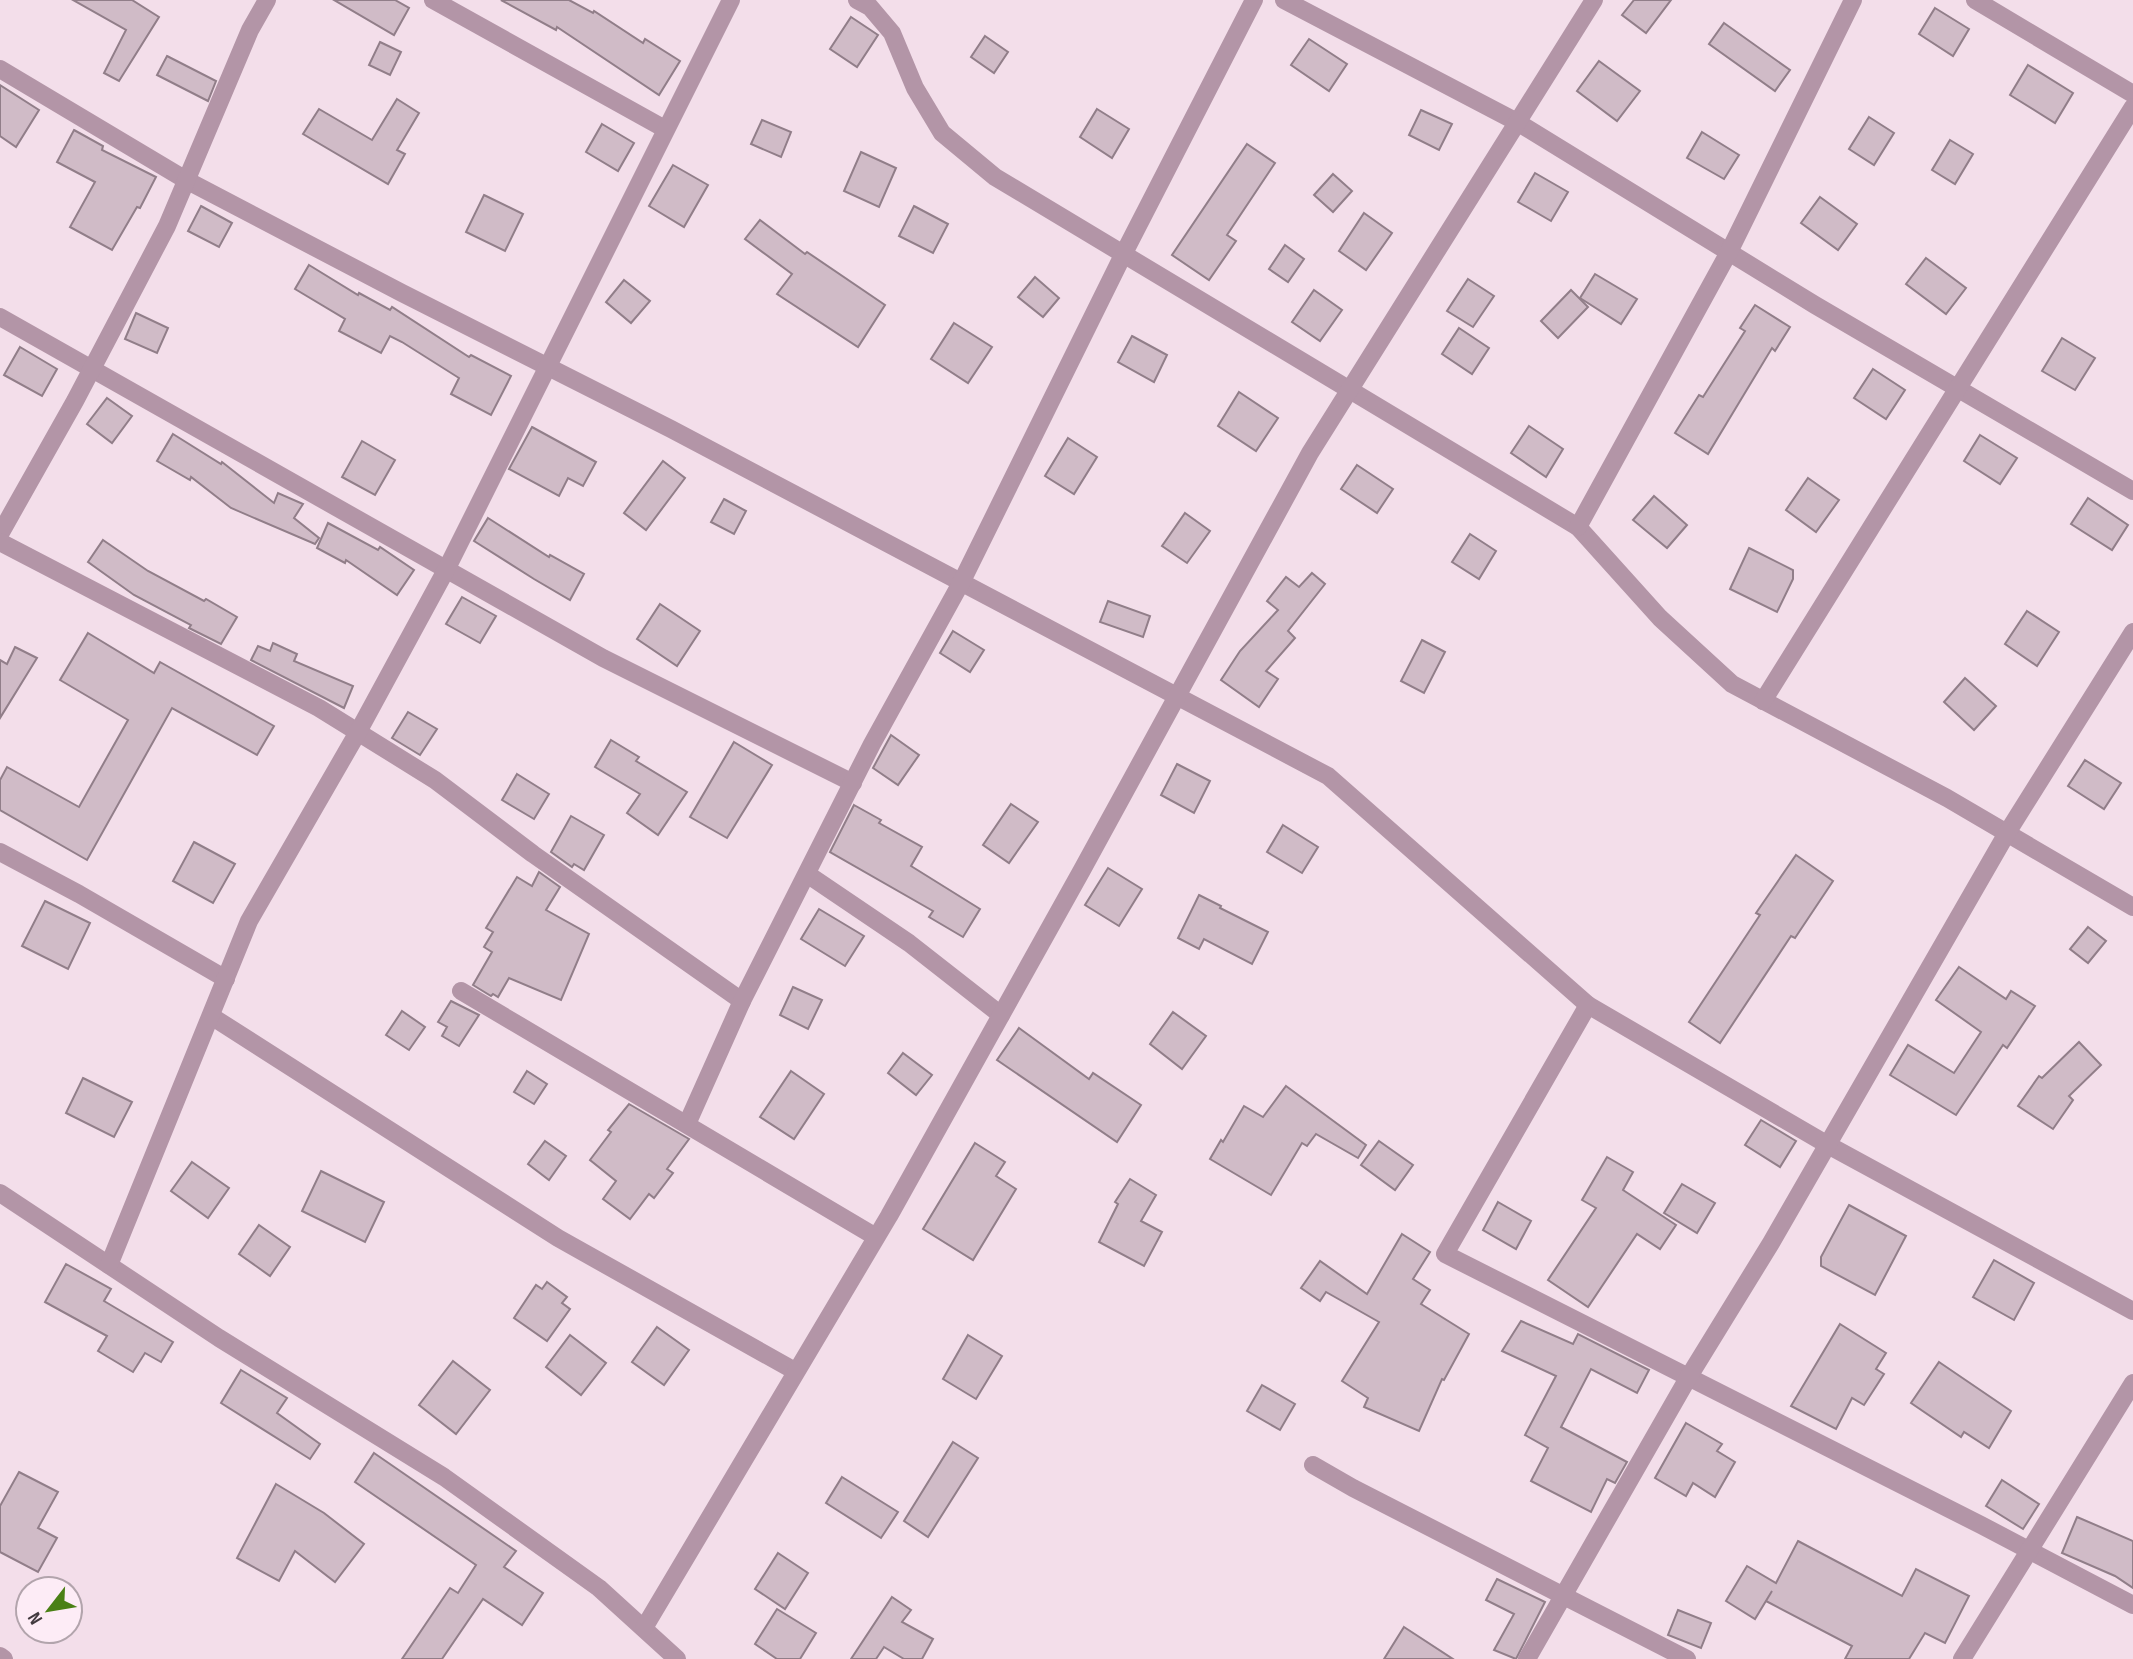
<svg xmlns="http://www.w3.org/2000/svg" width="2133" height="1659" font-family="'Sofia Sans Condensed',sans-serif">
  <rect width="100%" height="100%" fill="#f3deea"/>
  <!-- building -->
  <g fill="#d0bbc7" stroke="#917e89" stroke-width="2">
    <path d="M 73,0 L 132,0 L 159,17 L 119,81 L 104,73 L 126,30 Z"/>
    <path d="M 334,0 L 395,0 L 409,8 L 394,35 Z"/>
    <path d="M 501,0 L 569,0 L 593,13 L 594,11 L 643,43 L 645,39 L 680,61 L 659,95 L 557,27 L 556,30 Z"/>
    <path d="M 1634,0 L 1671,0 L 1646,33 L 1622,15 Z"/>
    <path d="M 1935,8 L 1969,29 L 1953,56 L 1919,34 Z"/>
    <path d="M 851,17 L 878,35 L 857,67 L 830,49 Z"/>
    <path d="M 1724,23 L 1790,70 L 1775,91 L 1709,44 Z"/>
    <path d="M 985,36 L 1008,52 L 994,73 L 971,57 Z"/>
    <path d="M 1309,39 L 1347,64 L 1329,91 L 1291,65 Z"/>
    <path d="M 380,42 L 401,52 L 390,75 L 369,65 Z"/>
    <path d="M 167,56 L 216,81 L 208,101 L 157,75 Z"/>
    <path d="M 1599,61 L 1640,91 L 1617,121 L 1577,91 Z"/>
    <path d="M 2028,65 L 2073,93 L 2055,123 L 2010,95 Z"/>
    <path d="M 0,85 L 39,110 L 16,147 L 0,136 Z"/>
    <path d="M 397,99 L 419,113 L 397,150 L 405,154 L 388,184 L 303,134 L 319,109 L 372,140 Z"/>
    <path d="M 1097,109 L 1129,129 L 1112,158 L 1080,137 Z"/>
    <path d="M 1421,110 L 1452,124 L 1439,150 L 1409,135 Z"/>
    <path d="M 1869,117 L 1894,133 L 1874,165 L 1849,149 Z"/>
    <path d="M 762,120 L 791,132 L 781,157 L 751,144 Z"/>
    <path d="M 602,124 L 634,143 L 618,171 L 586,152 Z"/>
    <path d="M 74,130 L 103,146 L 102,150 L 156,177 L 140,208 L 137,207 L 112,250 L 70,227 L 95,182 L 57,162 Z"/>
    <path d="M 1702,132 L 1739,155 L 1724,179 L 1687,158 Z"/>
    <path d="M 1950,140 L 1973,154 L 1955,184 L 1932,170 Z"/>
    <path d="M 1247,144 L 1275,163 L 1227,235 L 1236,241 L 1209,280 L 1172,255 Z"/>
    <path d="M 861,152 L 896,168 L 879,207 L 844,191 Z"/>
    <path d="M 673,165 L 708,185 L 684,227 L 649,206 Z"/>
    <path d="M 1535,173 L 1568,192 L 1551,221 L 1518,202 Z"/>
    <path d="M 1333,174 L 1352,191 L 1333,212 L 1314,195 Z"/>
    <path d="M 484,195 L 523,214 L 505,251 L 466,232 Z"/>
    <path d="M 1820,197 L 1857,224 L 1838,250 L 1801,223 Z"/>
    <path d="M 201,206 L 232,223 L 219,247 L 188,231 Z"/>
    <path d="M 914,206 L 948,224 L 933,253 L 899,236 Z"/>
    <path d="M 1364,213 L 1392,233 L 1366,270 L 1339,251 Z"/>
    <path d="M 760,220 L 805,254 L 807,252 L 885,305 L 858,347 L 777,294 L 792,274 L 745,239 Z"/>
    <path d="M 1285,245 L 1304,259 L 1288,282 L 1269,269 Z"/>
    <path d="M 1926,258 L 1966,288 L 1946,314 L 1906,284 Z"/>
    <path d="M 309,265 L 358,295 L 359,293 L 390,310 L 392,307 L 469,357 L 471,355 L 511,376 L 491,415 L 451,394 L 459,378 L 402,342 L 390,336 L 381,353 L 339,331 L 345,319 L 295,289 Z"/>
    <path d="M 1595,274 L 1637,299 L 1621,324 L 1580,298 Z"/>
    <path d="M 1035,277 L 1059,298 L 1043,317 L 1018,297 Z"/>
    <path d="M 1468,279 L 1494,296 L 1473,327 L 1447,311 Z"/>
    <path d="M 624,280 L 650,301 L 631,323 L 606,302 Z"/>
    <path d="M 1314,290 L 1342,310 L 1320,341 L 1292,322 Z"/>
    <path d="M 1571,290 L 1588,307 L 1558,338 L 1541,321 Z"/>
    <path d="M 1755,305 L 1790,327 L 1775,351 L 1772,348 L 1708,454 L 1675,433 L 1699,395 L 1703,397 L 1745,331 L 1740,328 Z"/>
    <path d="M 136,313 L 168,328 L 157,353 L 125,339 Z"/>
    <path d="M 954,323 L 992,347 L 968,383 L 931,359 Z"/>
    <path d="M 1459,328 L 1489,348 L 1472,374 L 1442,354 Z"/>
    <path d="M 1132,336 L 1167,355 L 1154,382 L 1118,362 Z"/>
    <path d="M 2062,338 L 2095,358 L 2075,390 L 2042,371 Z"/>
    <path d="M 20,347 L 57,369 L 42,396 L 4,375 Z"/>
    <path d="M 1873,369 L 1905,390 L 1886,419 L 1854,398 Z"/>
    <path d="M 1239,392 L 1278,418 L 1256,451 L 1218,426 Z"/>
    <path d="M 107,398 L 132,416 L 112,443 L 87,424 Z"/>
    <path d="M 1529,426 L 1563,449 L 1546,477 L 1511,453 Z"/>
    <path d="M 532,427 L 596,462 L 583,486 L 568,478 L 559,496 L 509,469 Z"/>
    <path d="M 173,434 L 221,464 L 222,462 L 274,503 L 278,493 L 303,504 L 294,518 L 319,538 L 315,544 L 231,508 L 191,477 L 190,480 L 157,461 Z"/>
    <path d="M 1980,435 L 2017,458 L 2000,484 L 1964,461 Z"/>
    <path d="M 1068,438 L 1097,457 L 1074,494 L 1045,476 Z"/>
    <path d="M 362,441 L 395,460 L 375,495 L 342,477 Z"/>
    <path d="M 663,461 L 685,478 L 646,530 L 624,513 Z"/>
    <path d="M 1357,465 L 1393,489 L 1377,513 L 1341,489 Z"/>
    <path d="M 1808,478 L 1839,500 L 1816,532 L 1786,510 Z"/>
    <path d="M 1654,496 L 1687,525 L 1667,548 L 1633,520 Z"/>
    <path d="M 2088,498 L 2128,525 L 2112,550 L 2071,524 Z"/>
    <path d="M 724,499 L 746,511 L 734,534 L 711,522 Z"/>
    <path d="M 1185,513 L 1210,531 L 1187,563 L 1162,546 Z"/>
    <path d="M 488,518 L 549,557 L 550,555 L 584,574 L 570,600 L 534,579 L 474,541 Z"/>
    <path d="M 328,523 L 378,550 L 380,547 L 414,570 L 397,595 L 346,560 L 345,563 L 317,548 Z"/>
    <path d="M 1470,534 L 1496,551 L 1479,579 L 1452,562 Z"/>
    <path d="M 103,540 L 148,571 L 204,601 L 206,599 L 237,617 L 221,644 L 189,628 L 191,625 L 134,595 L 88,562 Z"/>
    <path d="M 1749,548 L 1793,570 L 1793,579 L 1777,612 L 1730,589 Z"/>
    <path d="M 1312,573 L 1325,584 L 1288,631 L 1295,638 L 1266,671 L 1278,679 L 1259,707 L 1221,680 L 1240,651 L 1278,610 L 1267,601 L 1286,577 L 1299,587 Z"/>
    <path d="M 462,597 L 496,616 L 480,643 L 446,624 Z"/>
    <path d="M 1108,601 L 1150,616 L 1143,637 L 1100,622 Z"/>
    <path d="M 660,604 L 700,631 L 677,666 L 637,639 Z"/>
    <path d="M 2027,611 L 2059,632 L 2037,666 L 2005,644 Z"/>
    <path d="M 953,631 L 984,650 L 970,672 L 940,653 Z"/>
    <path d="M 88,633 L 154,673 L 160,662 L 274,726 L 257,755 L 172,708 L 87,860 L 0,810 L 0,780 L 7,767 L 79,807 L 128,720 L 60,680 Z"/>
    <path d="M 1422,640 L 1445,652 L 1424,693 L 1401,681 Z"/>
    <path d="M 273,643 L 297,654 L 294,661 L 353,686 L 344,708 L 251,660 L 258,646 L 270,651 Z"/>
    <path d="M 15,647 L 37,658 L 0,718 L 0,660 L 7,664 Z"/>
    <path d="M 1965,678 L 1996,706 L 1974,730 L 1944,702 Z"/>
    <path d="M 408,712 L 437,729 L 420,755 L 392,738 Z"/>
    <path d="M 891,735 L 919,755 L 898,785 L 873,768 Z"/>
    <path d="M 611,740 L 639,757 L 636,761 L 687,792 L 658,835 L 627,813 L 640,794 L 595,767 Z"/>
    <path d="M 734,742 L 772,765 L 727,838 L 690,817 Z"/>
    <path d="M 2085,760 L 2121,783 L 2104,809 L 2068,786 Z"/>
    <path d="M 1177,764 L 1210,781 L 1194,813 L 1161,795 Z"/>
    <path d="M 517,774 L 549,794 L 534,819 L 502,800 Z"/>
    <path d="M 1011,804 L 1038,822 L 1009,863 L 983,845 Z"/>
    <path d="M 854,805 L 881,820 L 879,823 L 922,847 L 911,866 L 980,909 L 963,937 L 929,917 L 933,911 L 830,852 Z"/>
    <path d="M 571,816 L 604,835 L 584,870 L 574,864 L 572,867 L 551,852 Z"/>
    <path d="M 1283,825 L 1318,847 L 1302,873 L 1267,852 Z"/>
    <path d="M 194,842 L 235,864 L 213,903 L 173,881 Z"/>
    <path d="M 1796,855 L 1833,881 L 1795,938 L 1791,936 L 1720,1043 L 1689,1022 L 1760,915 L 1756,913 Z"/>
    <path d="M 1108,868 L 1142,889 L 1119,926 L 1085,905 Z"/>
    <path d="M 539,872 L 560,887 L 546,910 L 589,934 L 561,1000 L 509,978 L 498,997 L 493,994 L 491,996 L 473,985 L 492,952 L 484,947 L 493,932 L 486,928 L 517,877 L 532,886 Z"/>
    <path d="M 1199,895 L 1221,906 L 1220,908 L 1268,932 L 1252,964 L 1204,939 L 1199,949 L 1178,938 Z"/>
    <path d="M 45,901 L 90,923 L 68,969 L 22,946 Z"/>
    <path d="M 819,909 L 864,936 L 845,966 L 801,939 Z"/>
    <path d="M 2088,927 L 2106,941 L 2088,963 L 2070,949 Z"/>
    <path d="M 1959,967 L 2006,999 L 2011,991 L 2035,1006 L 2007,1048 L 2003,1045 L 1956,1115 L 1890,1075 L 1908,1045 L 1954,1073 L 1981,1032 L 1936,1000 Z"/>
    <path d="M 793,987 L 822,1000 L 808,1029 L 780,1015 Z"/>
    <path d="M 451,1001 L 479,1015 L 459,1046 L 442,1036 L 447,1027 L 438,1022 Z"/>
    <path d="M 402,1011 L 425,1027 L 409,1050 L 386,1035 Z"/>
    <path d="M 1173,1012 L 1206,1036 L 1182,1069 L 1150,1044 Z"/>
    <path d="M 1019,1028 L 1089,1079 L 1093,1073 L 1141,1105 L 1117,1142 L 997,1060 Z"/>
    <path d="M 2079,1042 L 2101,1065 L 2069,1096 L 2073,1100 L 2053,1129 L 2018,1106 L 2039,1076 L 2042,1078 Z"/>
    <path d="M 903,1053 L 932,1075 L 916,1095 L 888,1073 Z"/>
    <path d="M 527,1071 L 547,1084 L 534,1104 L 514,1092 Z"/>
    <path d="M 791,1071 L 824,1094 L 794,1139 L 760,1117 Z"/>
    <path d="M 83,1078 L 132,1102 L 114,1137 L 66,1113 Z"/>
    <path d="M 1286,1086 L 1366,1145 L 1358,1158 L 1316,1134 L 1307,1146 L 1302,1143 L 1271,1195 L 1210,1159 L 1221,1140 L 1223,1142 L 1244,1106 L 1263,1117 Z"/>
    <path d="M 629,1104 L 689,1139 L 667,1169 L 673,1173 L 654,1198 L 649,1194 L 630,1219 L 603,1199 L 616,1181 L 590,1160 L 611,1132 L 608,1130 Z"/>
    <path d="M 1761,1120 L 1796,1141 L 1780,1167 L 1745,1145 Z"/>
    <path d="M 545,1141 L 566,1156 L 549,1180 L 528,1164 Z"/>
    <path d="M 1379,1141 L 1413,1165 L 1395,1190 L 1361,1165 Z"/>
    <path d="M 975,1143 L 1005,1162 L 996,1176 L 1016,1189 L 973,1260 L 923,1229 Z"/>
    <path d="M 1607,1157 L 1633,1172 L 1623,1190 L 1676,1225 L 1660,1249 L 1637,1234 L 1588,1307 L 1548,1280 L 1596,1208 L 1582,1200 Z"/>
    <path d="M 192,1162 L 229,1188 L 208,1218 L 171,1191 Z"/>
    <path d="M 321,1171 L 384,1202 L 365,1242 L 302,1211 Z"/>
    <path d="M 1130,1179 L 1156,1195 L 1141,1221 L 1162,1232 L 1144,1266 L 1099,1242 L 1118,1204 L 1115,1202 Z"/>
    <path d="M 1682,1184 L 1715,1203 L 1697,1233 L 1664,1213 Z"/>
    <path d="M 1498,1202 L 1531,1221 L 1516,1249 L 1483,1230 Z"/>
    <path d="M 1849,1205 L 1906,1236 L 1875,1295 L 1821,1266 L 1821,1257 Z"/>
    <path d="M 259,1225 L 290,1247 L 270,1276 L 239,1254 Z"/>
    <path d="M 1402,1234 L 1430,1252 L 1413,1279 L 1430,1290 L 1421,1304 L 1469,1334 L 1444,1380 L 1442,1379 L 1419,1431 L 1364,1407 L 1368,1398 L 1342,1381 L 1379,1322 L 1326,1292 L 1320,1301 L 1301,1288 L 1320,1261 L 1367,1294 Z"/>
    <path d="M 1994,1260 L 2034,1283 L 2014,1320 L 1973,1297 Z"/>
    <path d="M 66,1264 L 111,1289 L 104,1301 L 173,1342 L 161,1362 L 145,1353 L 133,1372 L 98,1351 L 107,1336 L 45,1302 Z"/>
    <path d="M 547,1282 L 567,1297 L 562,1303 L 570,1309 L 547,1341 L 514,1318 L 536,1285 L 542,1289 Z"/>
    <path d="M 1521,1321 L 1573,1344 L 1578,1334 L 1649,1370 L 1637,1393 L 1591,1369 L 1561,1427 L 1627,1462 L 1615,1483 L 1607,1479 L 1591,1512 L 1531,1481 L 1548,1448 L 1525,1435 L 1556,1376 L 1502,1351 Z"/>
    <path d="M 1840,1324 L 1886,1353 L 1876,1369 L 1884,1374 L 1864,1405 L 1852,1398 L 1836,1429 L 1791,1406 Z"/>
    <path d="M 657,1327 L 689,1350 L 664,1385 L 632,1362 Z"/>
    <path d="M 570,1335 L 606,1363 L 581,1395 L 546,1367 Z"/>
    <path d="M 968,1335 L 1002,1356 L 976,1399 L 943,1379 Z"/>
    <path d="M 453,1361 L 490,1390 L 456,1434 L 419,1405 Z"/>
    <path d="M 1939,1362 L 2011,1411 L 1989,1448 L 1964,1432 L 1961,1437 L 1911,1403 Z"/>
    <path d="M 241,1370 L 287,1398 L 277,1413 L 320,1444 L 310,1459 L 221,1403 Z"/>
    <path d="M 1262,1385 L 1295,1404 L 1280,1430 L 1247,1411 Z"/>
    <path d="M 1686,1423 L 1722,1444 L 1717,1451 L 1735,1462 L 1715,1497 L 1693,1483 L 1686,1496 L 1655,1478 Z"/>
    <path d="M 953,1442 L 978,1458 L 928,1537 L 904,1521 Z"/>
    <path d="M 374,1453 L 516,1551 L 504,1567 L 543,1593 L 522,1625 L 483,1599 L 442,1659 L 402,1659 L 450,1588 L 458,1593 L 476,1565 L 355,1482 Z"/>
    <path d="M 19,1472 L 58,1492 L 38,1528 L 57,1538 L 38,1572 L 0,1552 L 0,1506 Z"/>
    <path d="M 842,1477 L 898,1512 L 881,1538 L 826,1503 Z"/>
    <path d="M 2002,1480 L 2039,1504 L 2023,1529 L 1986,1506 Z"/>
    <path d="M 276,1484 L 324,1513 L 364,1544 L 335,1582 L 295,1551 L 279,1581 L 237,1558 Z"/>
    <path d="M 2077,1517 L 2133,1541 L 2133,1588 L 2115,1576 L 2062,1553 Z"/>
    <path d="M 1798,1541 L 1902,1596 L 1916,1569 L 1969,1596 L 1945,1643 L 1925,1633 L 1909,1659 L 1845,1659 L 1852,1646 L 1766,1601 L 1772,1591 L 1755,1619 L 1726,1601 L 1747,1566 L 1776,1583 Z"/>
    <path d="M 778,1553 L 808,1573 L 785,1609 L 755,1589 Z"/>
    <path d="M 1497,1579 L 1545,1602 L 1516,1659 L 1494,1650 L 1514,1614 L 1486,1600 Z"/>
    <path d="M 892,1597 L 911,1610 L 902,1622 L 933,1639 L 922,1659 L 904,1659 L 884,1647 L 876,1659 L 851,1659 Z"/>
    <path d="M 777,1609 L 816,1633 L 800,1659 L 777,1659 L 755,1644 Z"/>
    <path d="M 1678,1610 L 1711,1623 L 1701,1648 L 1668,1635 Z"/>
    <path d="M 1404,1627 L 1453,1659 L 1384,1659 Z"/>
  </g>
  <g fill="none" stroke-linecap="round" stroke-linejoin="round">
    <!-- minor -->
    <g stroke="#b395a7" stroke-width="18">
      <path d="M 433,0 L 665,129"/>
      <path d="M 857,0 L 870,7 L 892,33 L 915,88 L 942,133 L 995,177 L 1578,527 L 1660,618 L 1732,684 L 1947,798 L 2133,907"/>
      <path d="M 1284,0 L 1517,122 L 1815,305 L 2133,491"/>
      <path d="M 1975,0 L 2133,94"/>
      <path d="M 0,69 L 186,180 L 402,293 L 671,429 L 1328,776 L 1588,1005"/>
      <path d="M 0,317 L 603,658 L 853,783"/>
      <path d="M 1578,527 L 1729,252 L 1853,0"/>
      <path d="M 0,534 L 75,401 L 167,226 L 250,30 L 267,0"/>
      <path d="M 0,542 L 319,708 L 435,780 L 533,854 L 742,1001"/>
      <path d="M 1763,701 L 2133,107"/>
      <path d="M 0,852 L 79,894 L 226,979"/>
      <path d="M 807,874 L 909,943 L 1001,1015"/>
      <path d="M 461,991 L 876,1237"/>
      <path d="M 211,1016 L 558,1238 L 795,1371"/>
      <path d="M 687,1124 L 742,1001 L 872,744 L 962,581 L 1123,255 L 1254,0"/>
      <path d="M 0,1193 L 219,1338 L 444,1477 L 599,1588 L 677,1659"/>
      <path d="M 109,1265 L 249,921 L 358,732 L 446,570 L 731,0"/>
      <path d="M 2133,1311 L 1828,1145 L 1588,1005 L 1445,1254 L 1981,1525 L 2133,1605"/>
      <path d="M 1313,1465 L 1353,1488 L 1687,1659"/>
      <path d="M 644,1628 L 889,1216 L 1082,870 L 1310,453 L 1594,0"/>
      <path d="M 0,1656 L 4,1659"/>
      <path d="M 1527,1659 L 1688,1378 L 1771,1243 L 2007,833 L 2133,632"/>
      <path d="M 1962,1659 L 2133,1383"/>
    </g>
  </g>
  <!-- north arrow -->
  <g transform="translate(49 1610) rotate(239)"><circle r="33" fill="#fdecf6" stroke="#b2a4ac" stroke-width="2"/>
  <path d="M0-5L12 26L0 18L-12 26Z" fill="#4a8015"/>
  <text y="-10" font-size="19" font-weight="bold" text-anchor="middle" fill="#41393e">N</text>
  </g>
</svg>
